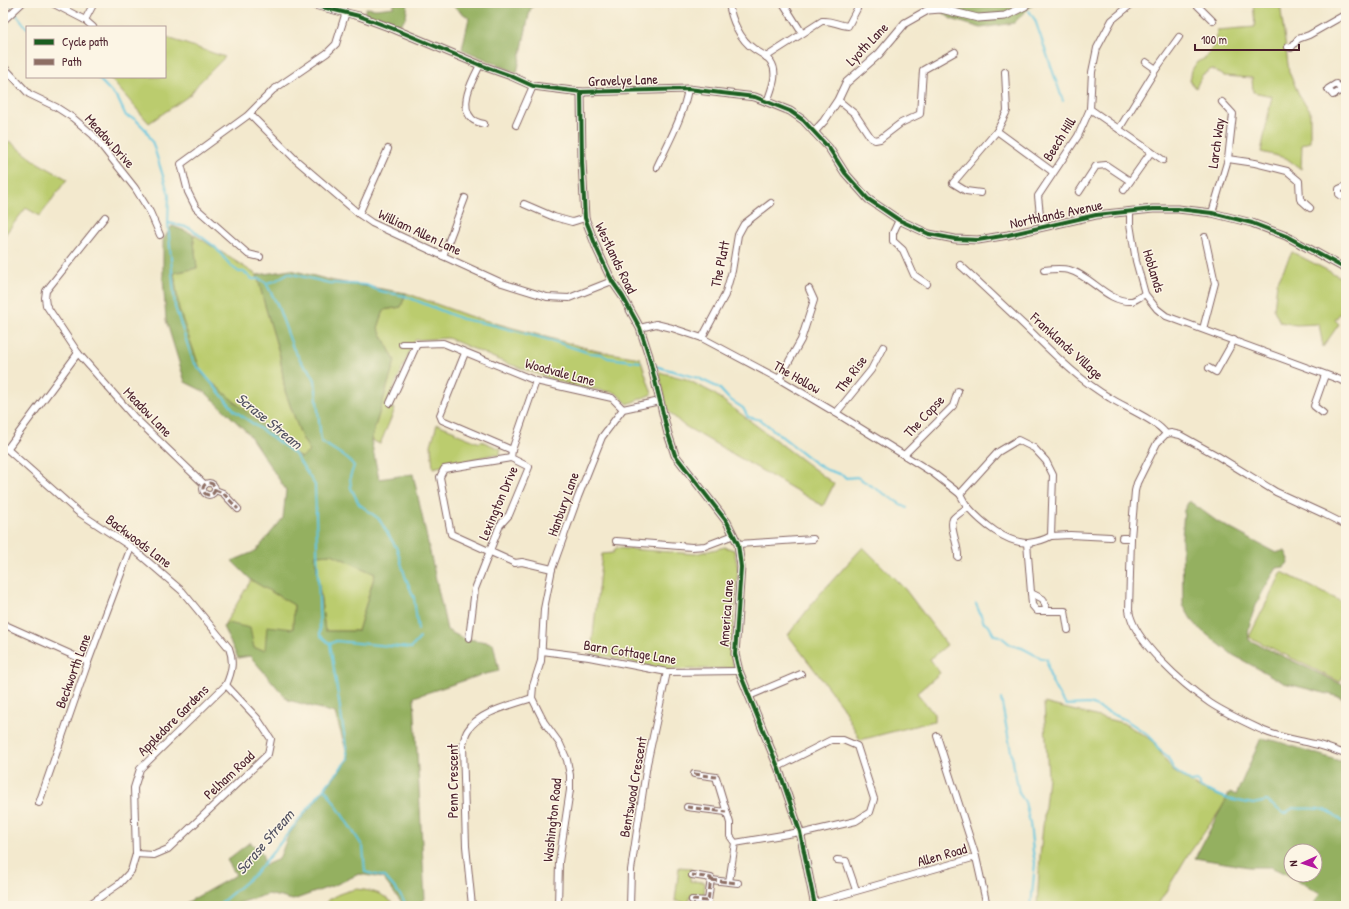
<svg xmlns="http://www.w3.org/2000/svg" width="1349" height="909" font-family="'Patrick Hand',sans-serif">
  <rect width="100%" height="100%" fill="#fcf5e5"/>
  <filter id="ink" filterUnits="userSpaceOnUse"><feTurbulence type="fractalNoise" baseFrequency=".025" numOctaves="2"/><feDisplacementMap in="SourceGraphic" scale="8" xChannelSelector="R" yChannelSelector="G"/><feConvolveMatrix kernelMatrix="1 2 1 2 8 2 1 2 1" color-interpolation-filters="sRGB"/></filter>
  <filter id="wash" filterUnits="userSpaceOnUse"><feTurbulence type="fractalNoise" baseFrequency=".012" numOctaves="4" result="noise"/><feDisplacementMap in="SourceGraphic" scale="16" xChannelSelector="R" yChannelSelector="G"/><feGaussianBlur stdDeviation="0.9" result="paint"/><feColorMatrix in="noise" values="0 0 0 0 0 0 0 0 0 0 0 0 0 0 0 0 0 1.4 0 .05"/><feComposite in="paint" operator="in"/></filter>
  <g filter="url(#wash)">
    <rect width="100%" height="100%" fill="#f3e9ce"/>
    <!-- green -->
    <g fill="#bbcc6e" stroke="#82764c">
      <path d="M 1253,3 L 1280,3 L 1289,72 L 1300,97 L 1310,110 L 1310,142 L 1302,144 L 1301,169 L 1286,158 L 1261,152 L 1272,96 L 1253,92 L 1252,78 L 1224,76 L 1212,69 L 1202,75 L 1196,88 L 1190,81 L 1192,70 L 1197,62 L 1206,58 L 1215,43 L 1217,30 L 1255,27 Z"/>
      <path d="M 165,37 L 225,57 L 198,84 L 190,95 L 149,123 L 109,77 L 165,77 Z"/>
      <path d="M 9,141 L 38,163 L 67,179 L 40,216 L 26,208 L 3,237 L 3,150 Z"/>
      <path d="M 193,234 L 257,275 L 264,302 L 280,356 L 285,391 L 302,438 L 310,451 L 301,459 L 202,374 L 179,310 L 174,273 L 197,268 Z"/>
      <path d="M 1292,252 L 1346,280 L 1346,305 L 1335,320 L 1339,324 L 1323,347 L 1319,324 L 1296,325 L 1280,322 L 1274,310 L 1277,283 Z"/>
      <path d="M 406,293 L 469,316 L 597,351 L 640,358 L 652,394 L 628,404 L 616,393 L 570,385 L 506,363 L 448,338 L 415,340 L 386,405 L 395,409 L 380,444 L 371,440 L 395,361 L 378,328 L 384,310 L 401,307 Z"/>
      <path d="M 659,372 L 686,379 L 713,393 L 834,484 L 823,506 L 683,425 L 668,411 Z"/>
      <path d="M 437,424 L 455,431 L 455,433 L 480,443 L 481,441 L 501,449 L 499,456 L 496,456 L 495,454 L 433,468 L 431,445 Z"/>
      <path d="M 725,547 L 734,550 L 738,568 L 731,653 L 734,668 L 667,670 L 591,653 L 602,554 L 613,553 L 616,548 L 695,554 Z"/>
      <path d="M 863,547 L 905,589 L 947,645 L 930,659 L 940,673 L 917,693 L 934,714 L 934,721 L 860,740 L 842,706 L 788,635 L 819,595 Z"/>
      <path d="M 332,554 L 375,574 L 358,631 L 325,631 L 315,555 Z"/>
      <path d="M 1282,572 L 1346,604 L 1346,671 L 1340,682 L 1249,637 Z"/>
      <path d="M 251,580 L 294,605 L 293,629 L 265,650 L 254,648 L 228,623 L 223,627 Z"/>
      <path d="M 1044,703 L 1123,723 L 1152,740 L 1173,771 L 1201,789 L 1228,799 L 1186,858 L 1157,906 L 1037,906 L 1040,856 L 1048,777 Z"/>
      <path d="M 679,867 L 691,868 L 690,881 L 705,882 L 704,898 L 690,896 L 689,903 L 675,901 Z"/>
      <path d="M 356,889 C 374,891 383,893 396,906 L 323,906 C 331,895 344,892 356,889 Z"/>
    </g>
    <!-- forest -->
    <g fill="#94b061" stroke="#6f6846" fill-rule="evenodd">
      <path d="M 394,3 L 408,3 L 406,17 L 400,25 L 364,13 L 366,8 L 376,9 L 394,7 Z"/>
      <path d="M 449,3 L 535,3 L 530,10 L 517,73 L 462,49 L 469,18 Z"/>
      <path d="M 933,3 L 1034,3 L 1014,23 L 981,28 L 951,19 L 933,5 Z"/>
      <path d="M 172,226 L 193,234 L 197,268 L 174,273 L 179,310 L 202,374 L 301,458 L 310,451 L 302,438 L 285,391 L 280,356 L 264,302 L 257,275 L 291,270 L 334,281 L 406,293 L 401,307 L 384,310 L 378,328 L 395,361 L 371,440 L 379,479 L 413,474 L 447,630 L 462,638 L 493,643 L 499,671 L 481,675 L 414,697 L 425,899 L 414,906 L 404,906 L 383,878 L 359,874 L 335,885 L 293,900 L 268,894 L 230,906 L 188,906 L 186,903 L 236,875 L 227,860 L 250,842 L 262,853 L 265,865 L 279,859 L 289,834 L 349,759 L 335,713 L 288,700 L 250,656 L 238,658 L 223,627 L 228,623 L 250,628 L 254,648 L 265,650 L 267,626 L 293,629 L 294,605 L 251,580 L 232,561 L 256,551 L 283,518 L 286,490 L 248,433 L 205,392 L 185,382 L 166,320 L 163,277 L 163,240 ZM 332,554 L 375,574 L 358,631 L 325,631 L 315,555 Z"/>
      <path d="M 1189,501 L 1218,522 L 1276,553 L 1282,551 L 1285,551 L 1289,559 L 1288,563 L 1284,567 L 1277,568 C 1266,585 1245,619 1249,640 L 1343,685 L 1346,684 L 1346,700 L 1340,697 L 1284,683 L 1266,673 L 1233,655 L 1201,630 L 1191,619 L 1183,605 L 1182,538 L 1184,510 Z"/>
      <path d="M 1261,738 L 1276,741 L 1346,763 L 1346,906 L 1313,906 L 1320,893 L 1290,876 L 1271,867 L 1249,867 L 1195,858 L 1230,792 L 1236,795 ZM 1291,851 L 1315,851 L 1315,875 L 1291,875 Z"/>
    </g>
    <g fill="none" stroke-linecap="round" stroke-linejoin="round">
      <!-- stream -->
      <g stroke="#62c6e0" stroke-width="2">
        <path d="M 8,3 L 11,6"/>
        <path d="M 1029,11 L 1035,20 L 1063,101"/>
        <path d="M 17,15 L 27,28"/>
        <path d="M 97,77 L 118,99 L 126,116 L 135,119 L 145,129 L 152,141 L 169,195 L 168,223 L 175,307 L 193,361 L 235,411 L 294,453 L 315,485 L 320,635 L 330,644"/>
        <path d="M 169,223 L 190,228 L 215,247 L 231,266 L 239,272 L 244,272 L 252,279 L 260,279 L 266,283 L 277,304 L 293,348 L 304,366 L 309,369 L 315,380 L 321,441 C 331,449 348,456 354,466 L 350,477 L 351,488 L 359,504 L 379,519 L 397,549 L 405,576 L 414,598 L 418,630"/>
        <path d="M 266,283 L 275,281 L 288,273 L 329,283 L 366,285 L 380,291 L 405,296 L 462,319 L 493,325 L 553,341 L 589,353 L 601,354 L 608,358 L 640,362"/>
        <path d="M 655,366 L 698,378 L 719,388 L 729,399 L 743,408 L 748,417 L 761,420 L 815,463 L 827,470 L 843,475 L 846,478 L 857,477 L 907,508"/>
        <path d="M 976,604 L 984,623 L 989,626 L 994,635 L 1000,636 L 1011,645 L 1022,648 L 1041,658 L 1047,659 C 1048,677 1055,691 1066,705 L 1090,704 L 1126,720 L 1147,734 L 1154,741 L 1158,749 L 1167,756 L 1174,770 L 1191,782 L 1197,781 L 1201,788 L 1228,799 L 1253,804 L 1267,801 L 1284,814 L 1293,808 C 1305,810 1316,806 1328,811 C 1334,814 1339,820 1346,823"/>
        <path d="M 330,644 L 336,641 L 411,648 L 420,638"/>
        <path d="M 1001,699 L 1019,793 L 1025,802 L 1030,823 L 1033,852 L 1035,863 L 1031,906"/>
        <path d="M 325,788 L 363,847 L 365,872 L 385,877 L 398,892 L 407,906"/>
        <path d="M 217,906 L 256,873 L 348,759 L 330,644"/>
      </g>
    </g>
  </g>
  <g filter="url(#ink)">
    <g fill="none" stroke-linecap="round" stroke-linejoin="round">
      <!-- minor casing -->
      <g stroke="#856664" stroke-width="8">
        <g id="minor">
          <path d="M 52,3 L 85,20 L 93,27"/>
          <path d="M 729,3 C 731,19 740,40 754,49 C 759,53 768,56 771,62 C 779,74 771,90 767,102"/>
          <path d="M 783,3 L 802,33"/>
          <path d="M 1195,3 L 1213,21"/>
          <path d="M 85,20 L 94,3"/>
          <path d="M 3,21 L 22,3"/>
          <path d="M 1288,47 L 1291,48 L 1298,39 L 1309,35 L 1346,14"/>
          <path d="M 766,57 L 822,21 C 832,20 837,25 848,26 L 857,9 L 857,3"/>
          <path d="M 1146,62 L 1156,69"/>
          <path d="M 480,65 C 473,79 458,105 472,119 C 474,121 480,123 484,124"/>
          <path d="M 3,66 L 29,94 L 56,107 L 73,118 L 93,135 L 135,188 L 150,212 L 160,235"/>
          <path d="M 1342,90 L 1333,95 L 1328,89 L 1336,84 L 1342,90 L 1346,91"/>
          <path d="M 838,100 L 855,114 L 871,138 L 875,140 L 880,139 L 901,123 L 920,114 L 923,70 L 955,52"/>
          <path d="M 1090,109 L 1163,160"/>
          <path d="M 250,114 L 296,160 L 359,214 L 372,223 L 443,256 L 502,283 L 547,297 L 569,298 L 612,281"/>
          <path d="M 516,125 L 533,86"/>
          <path d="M 1119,129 L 1156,69 L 1179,37"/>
          <path d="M 997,131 L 1053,172"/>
          <path d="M 1228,159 L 1255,163 L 1287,171 L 1299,181 L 1300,199 L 1310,208"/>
          <path d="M 657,167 C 669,141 683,117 688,89"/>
          <path d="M 1346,186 L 1339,189 L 1339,194 L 1346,199"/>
          <path d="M 1124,190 L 1151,152"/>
          <path d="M 1079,192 L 1096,166 L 1106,165 L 1130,181"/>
          <path d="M 981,193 L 966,191 L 953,183 L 997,131 L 1007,111 L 1005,72"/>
          <path d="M 524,204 L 554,217 L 572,222 L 585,218"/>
          <path d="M 1130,211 L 1130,224 L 1136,261 L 1145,294 L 1157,309 L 1166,316 L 1346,382"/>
          <path d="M 1212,213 L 1228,159 L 1233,114 L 1222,102"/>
          <path d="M 359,214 L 388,149"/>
          <path d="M 105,217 L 46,291 L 45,298 L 46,305 L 78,353 L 134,417 L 205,485"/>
          <path d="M 899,220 L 893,233 L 893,241 L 903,250 L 914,275 L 927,284"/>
          <path d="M 1043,227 L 1040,215 L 1038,196 L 1078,136 L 1090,109 L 1092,72 L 1097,48 L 1112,20 L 1133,3"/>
          <path d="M 443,256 L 465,198"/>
          <path d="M 260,257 L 248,254 L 196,208 L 188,192 L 181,164 L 247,116 L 273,90 L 327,53 L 336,44 L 346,12"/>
          <path d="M 960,265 C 982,285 1003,305 1024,325 C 1051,351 1077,379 1110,398 C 1124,407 1158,421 1166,434"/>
          <path d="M 1044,270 C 1052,269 1061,268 1069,270 C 1092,276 1107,303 1132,301 C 1136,300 1141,296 1145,294"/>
          <path d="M 640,328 L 656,324 L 672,328 L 702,338 L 779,379 L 836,413 L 933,473 L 960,494"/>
          <path d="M 1203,329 L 1215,283 L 1205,237"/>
          <path d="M 702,338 L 725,295 L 732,271 L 738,235 L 744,224 L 771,203"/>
          <path d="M 402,344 L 417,344"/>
          <path d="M 465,353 L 440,415 L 442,420 L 512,450"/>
          <path d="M 1209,368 L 1216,372 L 1234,340"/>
          <path d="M 779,379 L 801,340 L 814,300 L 809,289"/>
          <path d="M 390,403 L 417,344 L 443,343 L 536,381 L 612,398 L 623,409"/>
          <path d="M 836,413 L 871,370 L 883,347"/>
          <path d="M 1323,413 L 1314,406 L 1325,375"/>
          <path d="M 1018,440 L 1034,448 L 1046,461 L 1053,475 L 1051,536 C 1044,540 1036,542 1028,543 C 1006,543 982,523 968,507 C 965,504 963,499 960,494 L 998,452 Z"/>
          <path d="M 3,447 L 7,449 L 78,512 L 131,547 L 182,591 L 229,648 C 234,661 232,672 226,685 L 140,769 L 134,788 L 136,854 L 131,871 L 119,884 L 87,906"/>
          <path d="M 7,449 L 78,353"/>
          <path d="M 904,455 L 953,406 L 958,391"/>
          <path d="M 511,458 L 444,469 L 440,477 L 451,534 L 515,563 L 522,562 L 552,569"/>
          <circle cx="209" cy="489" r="6"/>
          <path d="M 215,490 L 223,493 L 238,509"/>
          <path d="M 1346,525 L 1324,514 L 1276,492 L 1216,455 L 1180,435 L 1171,433 L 1166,434 L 1157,443 L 1137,483 L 1135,491 L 1131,538 L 1129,610 C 1133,641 1184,685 1210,703 C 1225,713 1247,723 1264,731 C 1280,738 1298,740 1314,744 C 1325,746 1335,751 1346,754"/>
          <path d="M 1051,536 L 1070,535 L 1110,537"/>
          <path d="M 1122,538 L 1131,538"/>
          <path d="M 616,541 L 692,547 L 705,546 L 734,535"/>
          <path d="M 1027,543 L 1032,605 L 1037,611 L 1065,611 L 1068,630"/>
          <path d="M 738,544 L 813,539"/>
          <path d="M 958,557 C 959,546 949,527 953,519 C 956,515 963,511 968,507"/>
          <path d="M 1031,593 L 1043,599 L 1047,611"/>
          <path d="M 3,624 L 88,662"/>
          <path d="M 469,638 L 475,589 L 500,525 L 509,515 L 529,467 L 511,458 L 512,450 L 536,381"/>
          <path d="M 542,651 L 589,657 L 667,672 L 739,671"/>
          <path d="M 749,696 L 801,674"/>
          <path d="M 778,767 L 831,740 L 843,740 L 857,746 L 874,799 L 870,812 L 856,821 L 800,834"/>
          <path d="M 694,774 L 716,777 L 730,823 L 730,836 L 735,843"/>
          <path d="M 39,803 L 88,662 L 131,547"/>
          <path d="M 687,807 L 726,812"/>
          <path d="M 735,843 L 800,832"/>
          <path d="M 136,854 L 154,855 L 168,849 L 268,754 L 271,739 L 257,718 L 226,685"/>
          <path d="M 976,857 L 987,906"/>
          <path d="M 837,860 L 846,861 L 856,890"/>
          <path d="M 711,880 L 738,883"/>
          <path d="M 729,882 L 735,843"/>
          <path d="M 692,900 L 708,901 L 711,878 L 692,875"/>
          <path d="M 814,903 L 976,857 L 937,736"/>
          <path d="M 472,906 L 466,846 L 463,745 C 464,740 465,734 468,730 C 479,712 512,705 532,698"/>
          <path d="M 558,906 L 559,862 L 570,790 L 570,775 L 567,760 L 560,744 L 544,722 L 532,698 L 533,686 L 541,661 L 544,609 L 552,569 L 578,497 L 602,437 L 623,409 L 660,401"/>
          <path d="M 630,906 L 631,870 L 647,764 L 667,672"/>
        </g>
      </g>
      <!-- tertiary casing -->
      <g stroke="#856664" stroke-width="9">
        <g id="tertiary">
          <path d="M 306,3 L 359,16 L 394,29 L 480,65 L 511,76 L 533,86 L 581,92 L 688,89 L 755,97 L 790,111 L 803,120 L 829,148 L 845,173 L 868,199 L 899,220 L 929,234 L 955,239 L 978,240 L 1008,235 L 1096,215 L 1153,209 L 1178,209 L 1212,213 L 1252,223 L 1286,236 L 1346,269"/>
          <path d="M 581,92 L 582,162 L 585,218 L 597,249 L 612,281 L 623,297 L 640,328 L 649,356 L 668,434 L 675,455 L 727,522 L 738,544 L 741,567 L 735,654 L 739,671 L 778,767 L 800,832 L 815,906"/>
          <path d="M 814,132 L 824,121 L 838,100 L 846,83 L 879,54 L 905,23 L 928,10 L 941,9 L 978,18 L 1005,16 L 1025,6 L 1027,3"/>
        </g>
      </g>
      <!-- minor -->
      <use href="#minor" stroke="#fff" stroke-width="6"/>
      <!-- tertiary -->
      <use href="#tertiary" stroke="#fff" stroke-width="7"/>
      <!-- quiet -->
      <g stroke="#8d6e63" stroke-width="3" stroke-dasharray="6 3" stroke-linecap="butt">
        <circle cx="209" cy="489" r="6"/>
        <path d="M 215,490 L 223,493 L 238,509"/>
        <path d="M 694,774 L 716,777"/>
        <path d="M 687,807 L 726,812"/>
        <path d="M 711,880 L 738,883"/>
        <path d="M 692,900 L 708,901 L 711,878 L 692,875"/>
      </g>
      <!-- cycleway casing -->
      <g stroke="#fcf5e5" stroke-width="6">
        <g id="cycleway">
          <path d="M 306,3 L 359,16 L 394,29 L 480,65 L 511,76 L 533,86 L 581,92 L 688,89 L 755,97 L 790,111 L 803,120 L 829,148 L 845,173 L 868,199 L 899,220 L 929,234 L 955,239 L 978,240 L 1008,235 L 1096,215 L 1153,209 L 1178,209 L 1212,213 L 1252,223 L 1286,236 L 1346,269"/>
          <path d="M 581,92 L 582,162 L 585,218 L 597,249 L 612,281 L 623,297 L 640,328 L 649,356 L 668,434 L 675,455 L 727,522 L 738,544 L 741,567 L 735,654 L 739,671 L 778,767 L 800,832 L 815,906"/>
        </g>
      </g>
      <!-- cycleway -->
      <use href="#cycleway" stroke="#1b5e20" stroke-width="4"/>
    </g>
  </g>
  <g text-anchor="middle" stroke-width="3" stroke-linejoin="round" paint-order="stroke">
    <!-- street labels -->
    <g font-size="14" fill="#4a1f2b" stroke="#fcf5e5">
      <text transform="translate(867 44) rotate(-46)" y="5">Lyoth Lane</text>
      <text transform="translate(623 80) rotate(-2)" y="5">Gravelye Lane</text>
      <text transform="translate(1059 139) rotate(-58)" y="5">Beech Hill</text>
      <text transform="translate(110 141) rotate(48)" y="5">Meadow Drive</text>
      <text transform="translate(1216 143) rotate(-82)" y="5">Larch Way</text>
      <text transform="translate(1056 214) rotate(-12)" y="5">Northlands Avenue</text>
      <text transform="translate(420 232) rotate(25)" y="5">William Allen Lane</text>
      <text transform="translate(616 258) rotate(64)" y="5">Westlands Road</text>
      <text transform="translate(720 264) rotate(-78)" y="5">The Platt</text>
      <text transform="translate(1154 271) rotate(73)" y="5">Hoblands</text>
      <text transform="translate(1067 346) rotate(42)" y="5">Franklands Village</text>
      <text transform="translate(560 372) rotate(15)" y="5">Woodvale Lane</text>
      <text transform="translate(851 374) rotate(-53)" y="5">The Rise</text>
      <text transform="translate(797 377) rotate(30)" y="5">The Hollow</text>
      <text transform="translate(148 412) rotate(46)" y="5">Meadow Lane</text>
      <text transform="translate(924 416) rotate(-47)" y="5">The Copse</text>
      <text transform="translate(498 503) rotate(-67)" y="5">Lexington Drive</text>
      <text transform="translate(563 504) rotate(-70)" y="5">Hanbury Lane</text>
      <text transform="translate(139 541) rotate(37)" y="5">Backwoods Lane</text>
      <text transform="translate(726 613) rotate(-86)" y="5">America Lane</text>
      <text transform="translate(630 652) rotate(9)" y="5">Barn Cottage Lane</text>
      <text transform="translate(73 671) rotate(-70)" y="5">Beckworth Lane</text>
      <text transform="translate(173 720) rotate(-45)" y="5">Appledore Gardens</text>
      <text transform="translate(229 775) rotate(-43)" y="5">Pelham Road</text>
      <text transform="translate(453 781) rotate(-90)" y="5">Penn Crescent</text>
      <text transform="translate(633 787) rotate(-80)" y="5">Bentswood Crescent</text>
      <text transform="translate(552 820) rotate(-84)" y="5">Washington Road</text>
      <text transform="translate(942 855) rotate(-16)" y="5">Allen Road</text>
    </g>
    <!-- water labels -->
    <g font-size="15" font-style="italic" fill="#515161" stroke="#fcf5e5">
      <text transform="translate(269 421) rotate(39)" y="5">Scrase Stream</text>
      <text transform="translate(265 842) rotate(-49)" y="5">Scrase Stream</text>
    </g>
  </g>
  <!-- margin -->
  <rect width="1349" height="909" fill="none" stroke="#fcf5e5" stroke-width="16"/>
  <!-- legend -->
  <rect x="26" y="26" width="140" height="52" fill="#fcf5e5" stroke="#b59f9b"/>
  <rect x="34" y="39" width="20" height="6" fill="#1b5e20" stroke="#b59f9b"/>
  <text x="62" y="46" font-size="12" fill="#4a1f2b">Cycle path</text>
  <rect x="34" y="59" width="20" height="6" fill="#8d6e63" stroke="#b59f9b"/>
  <text x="62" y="66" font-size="12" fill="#4a1f2b">Path</text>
  <!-- north arrow -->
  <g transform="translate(1303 863) rotate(267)"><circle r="19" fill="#fcf5e5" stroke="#b59f9b"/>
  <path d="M0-3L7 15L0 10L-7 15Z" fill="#b5179e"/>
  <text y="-6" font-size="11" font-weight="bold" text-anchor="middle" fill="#4a1f2b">N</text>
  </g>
  <!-- scale -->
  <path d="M1195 44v6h104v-6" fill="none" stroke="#4a1f2b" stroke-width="2"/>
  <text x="1201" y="44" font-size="12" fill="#4a1f2b" stroke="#fcf5e5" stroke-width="3" paint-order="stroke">100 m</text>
</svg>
